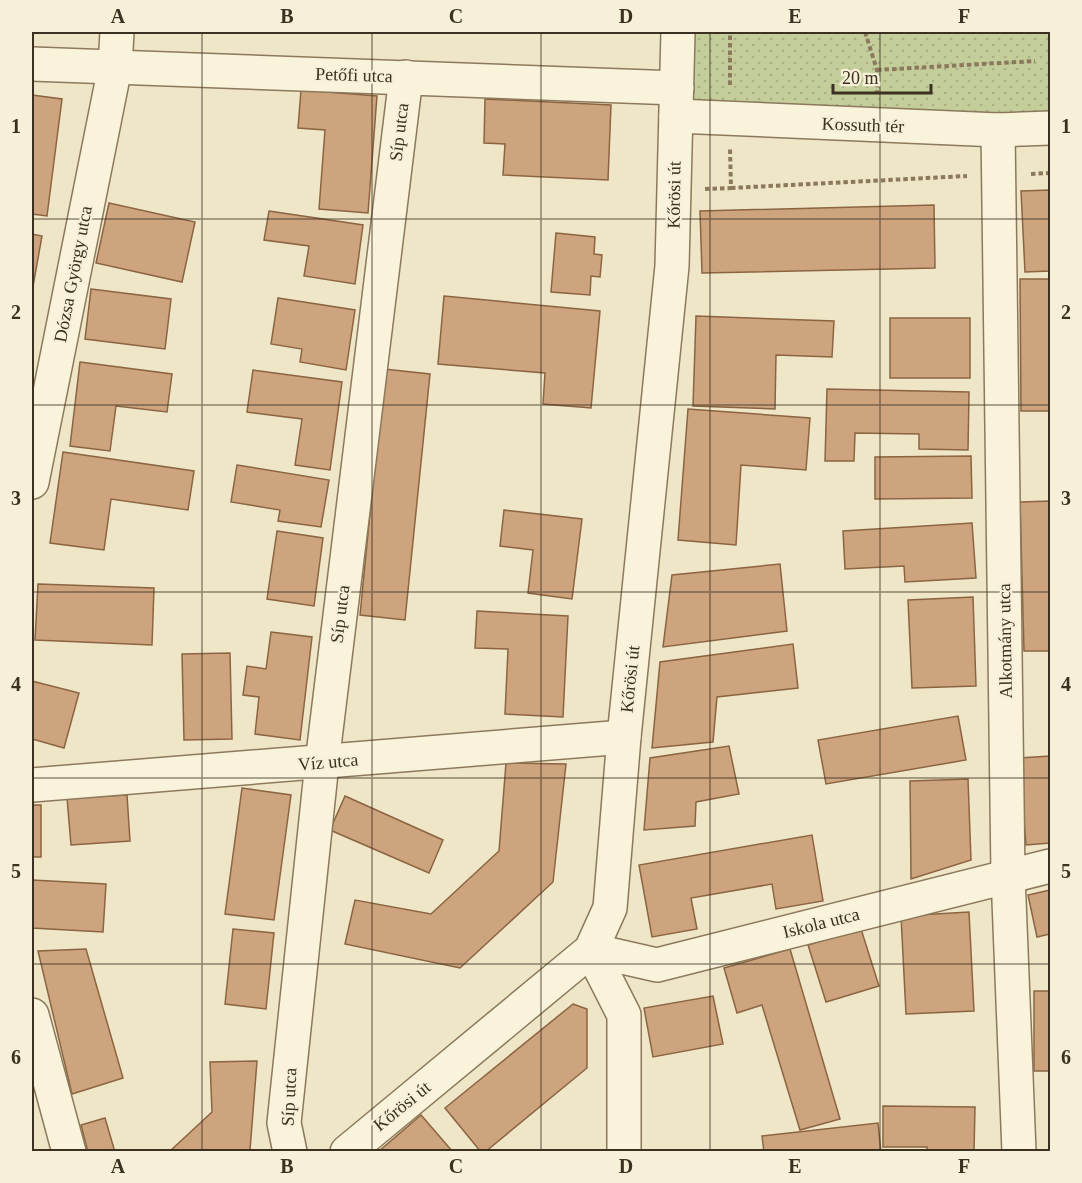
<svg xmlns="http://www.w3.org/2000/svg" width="1082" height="1183" font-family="'Times New Roman',serif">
  <defs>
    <pattern id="park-dots" width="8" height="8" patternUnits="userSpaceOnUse" patternTransform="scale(1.5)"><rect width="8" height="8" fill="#c4ce9b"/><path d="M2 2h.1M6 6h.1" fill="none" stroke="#a9b185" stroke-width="1.8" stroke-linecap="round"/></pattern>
  </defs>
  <rect width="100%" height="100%" fill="#efe6c8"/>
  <!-- park -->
  <path fill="url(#park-dots)" d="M 678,32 L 1050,32 L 1050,128 L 676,116 Z"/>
  <!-- building -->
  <g fill="#cda47d" stroke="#8b6442" stroke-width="1.5">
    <path d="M 301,90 L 377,96 L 368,213 L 319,209 L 325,130 L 298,128 Z"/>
    <path d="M 32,95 L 62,99 L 47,216 L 32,214 Z"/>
    <path d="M 485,99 L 611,105 L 608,180 L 503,175 L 505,144 L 484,143 Z"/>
    <path d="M 1050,190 L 1050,271 L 1025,272 L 1021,191 Z"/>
    <path d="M 109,203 L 195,222 L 182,282 L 96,263 Z"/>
    <path d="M 934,205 L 935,268 L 702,273 L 700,211 Z"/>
    <path d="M 269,211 L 363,225 L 355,284 L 304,276 L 309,246 L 264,240 Z"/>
    <path d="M 556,233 L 595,237 L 594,254 L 602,255 L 600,277 L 591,276 L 590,295 L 551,292 Z"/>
    <path d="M 32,234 L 42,236 L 32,292 Z"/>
    <path d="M 1020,279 L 1050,279 L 1050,411 L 1021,411 Z"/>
    <path d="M 91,289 L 171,299 L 165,349 L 85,339 Z"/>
    <path d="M 444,296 L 600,311 L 591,408 L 543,404 L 545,373 L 438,364 Z"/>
    <path d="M 278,298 L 355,310 L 346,370 L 300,362 L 302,349 L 271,344 Z"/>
    <path d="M 696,316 L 834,321 L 832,357 L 776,355 L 775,409 L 693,406 Z"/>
    <rect x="890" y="318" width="80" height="60"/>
    <path d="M 80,362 L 172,374 L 167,412 L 116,406 L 110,451 L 70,446 Z"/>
    <path d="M 384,369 L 430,374 L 405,620 L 360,615 Z"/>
    <path d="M 253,370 L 342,382 L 330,470 L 295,465 L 302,419 L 247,412 Z"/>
    <path d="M 827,389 L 969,392 L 968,450 L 919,449 L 919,434 L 855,433 L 854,461 L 825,461 Z"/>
    <path d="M 688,409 L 810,418 L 806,470 L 741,465 L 736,545 L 678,540 Z"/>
    <path d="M 63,452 L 194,471 L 188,510 L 111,499 L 104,550 L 50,543 Z"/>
    <path d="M 971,456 L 972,498 L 875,499 L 875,457 Z"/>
    <path d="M 237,465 L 329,480 L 321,527 L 278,521 L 280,510 L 231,502 Z"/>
    <path d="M 1050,501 L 1050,651 L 1024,651 L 1020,502 Z"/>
    <path d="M 504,510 L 582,519 L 572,599 L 528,593 L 533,550 L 500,546 Z"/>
    <path d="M 972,523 L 976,578 L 905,582 L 904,566 L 845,569 L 843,531 Z"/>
    <path d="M 277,531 L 323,538 L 314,606 L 267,599 Z"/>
    <path d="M 780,564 L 787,631 L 663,647 L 672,575 Z"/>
    <path d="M 38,584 L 154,588 L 152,645 L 35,640 Z"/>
    <path d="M 973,597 L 976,686 L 912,688 L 908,600 Z"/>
    <path d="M 477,611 L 568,616 L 563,717 L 505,714 L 508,649 L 475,648 Z"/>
    <path d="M 271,632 L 312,637 L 300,740 L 255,734 L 259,697 L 243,695 L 247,666 L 266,669 Z"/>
    <path d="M 793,644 L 798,688 L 717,697 L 713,742 L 652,748 L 660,662 Z"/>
    <path d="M 230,653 L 232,739 L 184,740 L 182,654 Z"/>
    <path d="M 32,681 L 79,693 L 64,748 L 32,739 Z"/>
    <path d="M 958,716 L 966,760 L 826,784 L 818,740 Z"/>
    <path d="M 729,746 L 739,794 L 696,802 L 695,826 L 644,830 L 650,758 Z"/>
    <path d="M 1050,756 L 1050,843 L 1026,845 L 1019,758 Z"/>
    <path d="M 506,763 L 566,764 L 553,882 L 460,968 L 345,944 L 355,900 L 431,914 L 499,851 Z"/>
    <path d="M 968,779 L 971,860 L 911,879 L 910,781 Z"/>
    <path d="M 242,788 L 291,795 L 274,920 L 225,914 Z"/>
    <path d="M 127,795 L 130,841 L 71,845 L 67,798 Z"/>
    <path d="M 345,796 L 443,840 L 429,873 L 330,830 Z"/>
    <rect x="32" y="805" width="9" height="52"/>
    <path d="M 812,835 L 823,901 L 776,909 L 772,884 L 691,898 L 697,929 L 652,937 L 639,865 Z"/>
    <path d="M 32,880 L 106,884 L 103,932 L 32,928 Z"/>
    <path d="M 1050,890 L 1050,934 L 1037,937 L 1028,895 Z"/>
    <path d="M 969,912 L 974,1011 L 906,1014 L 901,916 Z"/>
    <path d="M 233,929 L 274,933 L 266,1009 L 225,1004 Z"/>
    <path d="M 861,929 L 879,986 L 826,1002 L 808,945 Z"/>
    <path d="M 86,949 L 123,1078 L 72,1094 L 38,951 Z"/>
    <path d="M 790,949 L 840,1119 L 800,1130 L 762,1005 L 737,1013 L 724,968 Z"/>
    <rect x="1034" y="991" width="16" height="80"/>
    <path d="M 713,996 L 723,1044 L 653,1057 L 644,1008 Z"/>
    <path d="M 573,1004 L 587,1009 L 587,1068 L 485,1152 L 481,1152 L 445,1108 Z"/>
    <path d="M 257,1061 L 250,1150 L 169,1152 L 212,1112 L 210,1062 Z"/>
    <path d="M 883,1106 L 975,1107 L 974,1152 L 927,1152 L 927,1147 L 883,1147 Z"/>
    <rect x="32" y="1108" width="1" height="44"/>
    <path d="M 421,1115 L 453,1152 L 378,1152 Z"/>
    <path d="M 105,1118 L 115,1152 L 88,1152 L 81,1125 Z"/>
    <path d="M 878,1123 L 881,1152 L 764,1152 L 762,1136 Z"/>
  </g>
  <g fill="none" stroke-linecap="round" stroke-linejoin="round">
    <!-- minor casing -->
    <g stroke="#8c795c" stroke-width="36">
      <g id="minor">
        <path d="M 32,64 L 677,88"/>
        <path d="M 676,116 L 998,130 L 1050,128"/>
        <path d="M 998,130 L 1008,875 L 1019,1152"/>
        <path d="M 32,482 L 115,67 L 117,32"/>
        <path d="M 32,785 L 624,737"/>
        <path d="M 591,950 L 657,965 L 1050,866"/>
        <path d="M 591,950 L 624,1015 L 624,1152"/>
        <path d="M 32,1015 L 69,1152"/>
        <path d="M 290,1152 L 284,1123 L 322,763 L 406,77"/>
        <path d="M 347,1152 L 591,950 L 610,908 L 624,737 L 672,266 L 678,32"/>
      </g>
    </g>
    <!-- path -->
    <g stroke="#8c795c" stroke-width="4" stroke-dasharray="4.5 3" stroke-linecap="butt">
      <path d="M 865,32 L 877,70 L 877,92"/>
      <path d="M 877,70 L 1035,61"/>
      <path d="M 730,85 L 730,32"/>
      <path d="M 1031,174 L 1050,173"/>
      <path d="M 731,188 L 967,176"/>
      <path d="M 705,189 L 731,188 L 730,149"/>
    </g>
    <!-- minor -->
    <use href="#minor" stroke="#f9f3dc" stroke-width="33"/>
  </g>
  <!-- grid -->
  <path fill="none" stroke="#3c3020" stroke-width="1.5" stroke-opacity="0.55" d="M 202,32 L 202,1152M 372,32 L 372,1152M 541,32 L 541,1152M 710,32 L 710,1152M 880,32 L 880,1152M 32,219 L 1050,219M 32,405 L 1050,405M 32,592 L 1050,592M 32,778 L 1050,778M 32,964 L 1050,964"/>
  <g text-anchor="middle" stroke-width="4.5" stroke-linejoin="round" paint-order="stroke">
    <!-- street labels -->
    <g font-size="18" fill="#3c3020" stroke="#f6f0d8">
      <text transform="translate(354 75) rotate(2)" y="6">Petőfi utca</text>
      <text transform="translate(863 125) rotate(2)" y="6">Kossuth tér</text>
      <text transform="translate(399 132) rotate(-83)" y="6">Síp utca</text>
      <text transform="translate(674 195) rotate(-89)" y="6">Kőrösi út</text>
      <text transform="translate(73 274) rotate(-79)" y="6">Dózsa György utca</text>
      <text transform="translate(340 614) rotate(-83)" y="6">Síp utca</text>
      <text transform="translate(1005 641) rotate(-91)" y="6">Alkotmány utca</text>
      <text transform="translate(630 679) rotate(-84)" y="6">Kőrösi út</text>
      <text transform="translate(328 762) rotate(-5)" y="6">Víz utca</text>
      <text transform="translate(821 923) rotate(-14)" y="6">Iskola utca</text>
      <text transform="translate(289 1097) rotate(-87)" y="6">Síp utca</text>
      <text transform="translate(402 1106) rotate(-39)" y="6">Kőrösi út</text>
    </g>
  </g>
  <!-- border -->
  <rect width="1082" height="1183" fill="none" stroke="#f6f0d8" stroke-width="66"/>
  <!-- scale -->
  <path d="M833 84v9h98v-9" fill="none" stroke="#3c3020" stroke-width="3"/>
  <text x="842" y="84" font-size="18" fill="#3c3020" stroke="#f6f0d8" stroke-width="4.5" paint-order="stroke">20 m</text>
  <rect x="33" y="33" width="1016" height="1117" fill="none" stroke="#3c3020" stroke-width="2"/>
  <g font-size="20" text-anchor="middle" font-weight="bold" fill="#3c3020">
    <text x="118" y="23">A</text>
    <text x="287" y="23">B</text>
    <text x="456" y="23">C</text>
    <text x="626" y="23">D</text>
    <text x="795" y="23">E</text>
    <text x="964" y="23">F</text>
    <text x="16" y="133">1</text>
    <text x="1066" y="133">1</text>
    <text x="16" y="319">2</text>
    <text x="1066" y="319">2</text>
    <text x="16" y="505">3</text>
    <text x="1066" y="505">3</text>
    <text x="16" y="691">4</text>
    <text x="1066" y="691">4</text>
    <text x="16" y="878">5</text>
    <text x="1066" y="878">5</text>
    <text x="16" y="1064">6</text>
    <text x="1066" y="1064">6</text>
    <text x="118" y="1173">A</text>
    <text x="287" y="1173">B</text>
    <text x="456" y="1173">C</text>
    <text x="626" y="1173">D</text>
    <text x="795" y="1173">E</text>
    <text x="964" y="1173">F</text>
  </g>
</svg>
